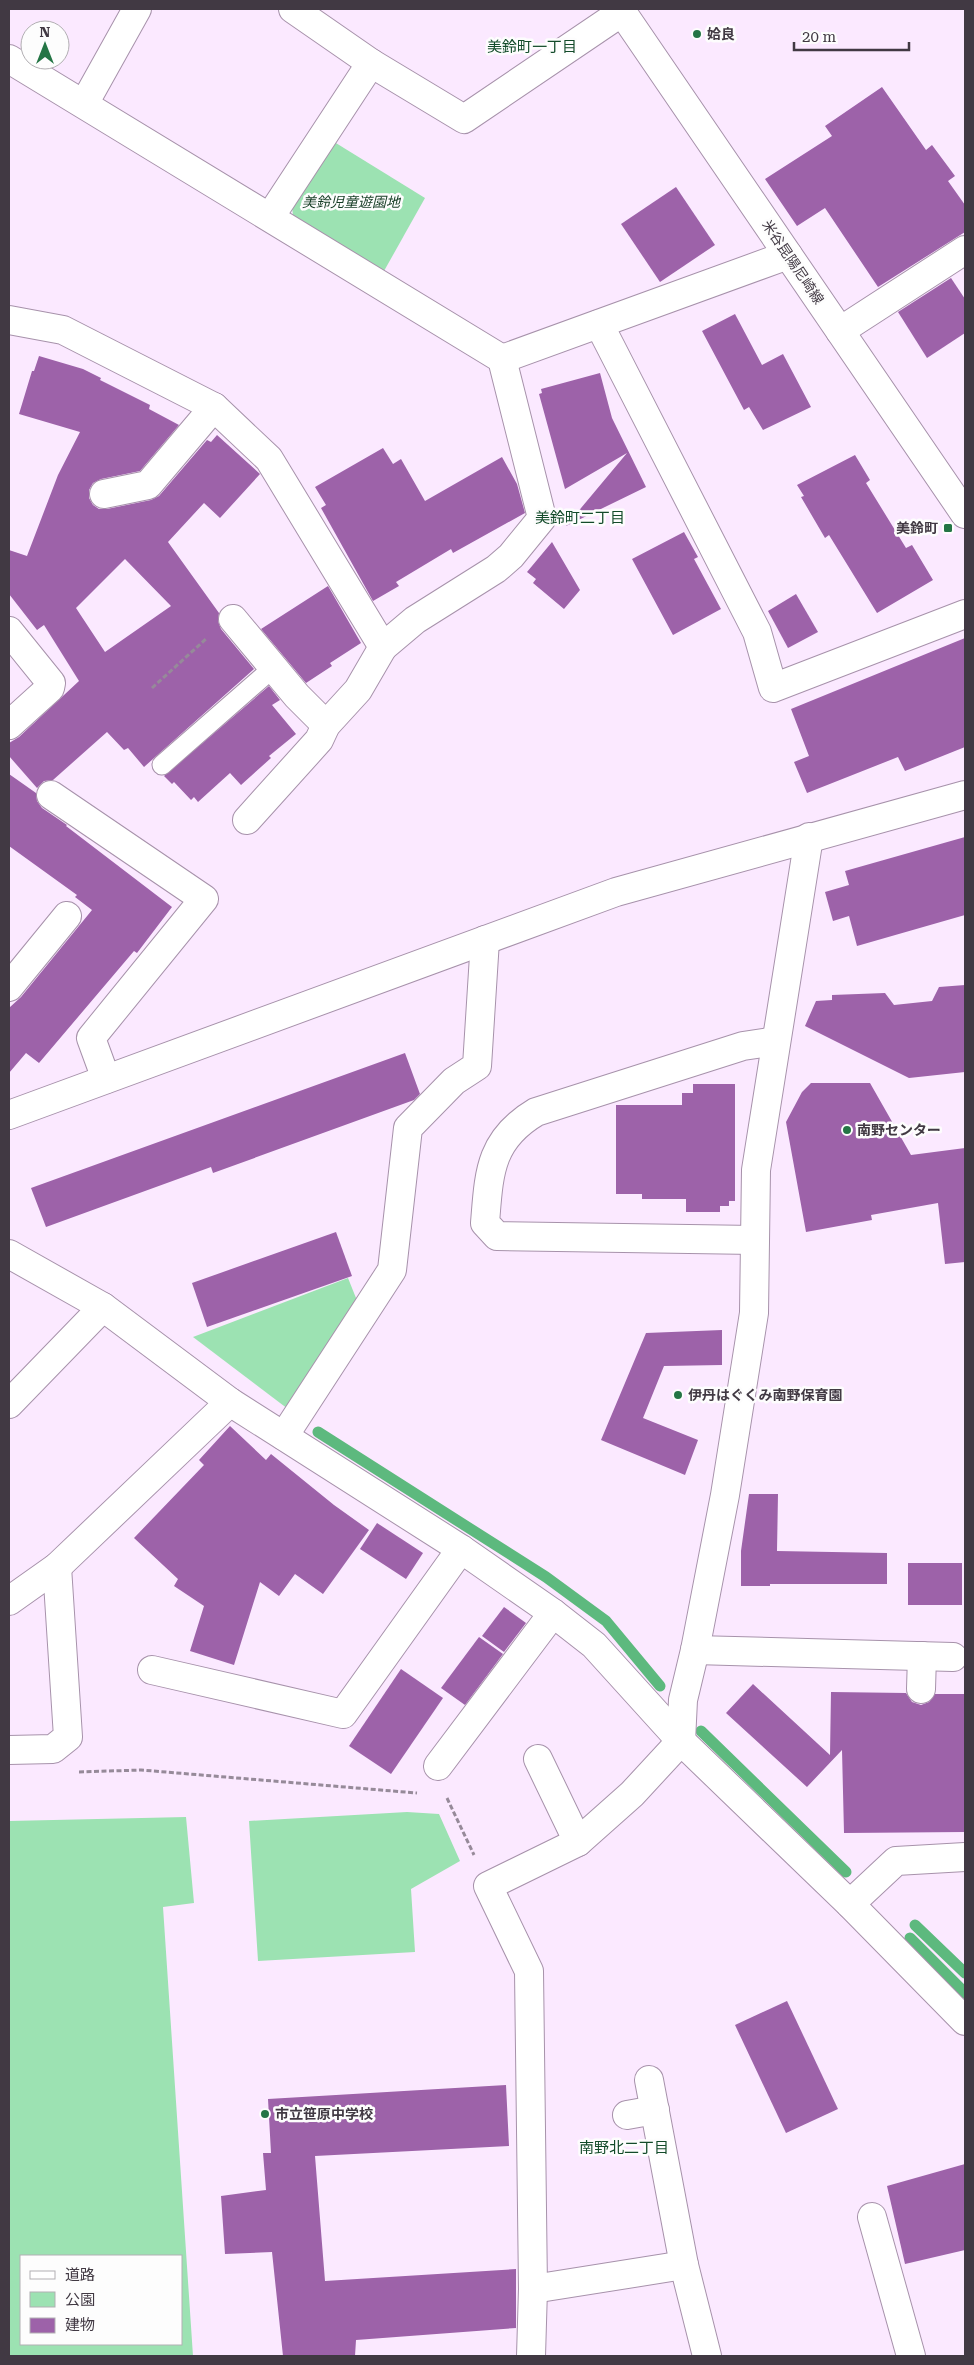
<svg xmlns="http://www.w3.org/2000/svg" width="974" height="2365" font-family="'Roboto Serif','Noto Sans JP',serif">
  <rect width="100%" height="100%" fill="#fbe9ff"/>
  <!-- green -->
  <g fill="#9ce2b2" fill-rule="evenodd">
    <path d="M 331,140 L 425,198 L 384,271 L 293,216 L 292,206 Z"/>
    <path d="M 348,1278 L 358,1303 L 288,1409 L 193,1337 Z"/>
    <path d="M 407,1812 L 439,1814 L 460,1861 L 411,1889 L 415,1952 L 258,1961 L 249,1821 Z"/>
    <path d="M 186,1817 L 194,1903 L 163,1907 L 193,2356 L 9,2356 L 9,1821 ZM 21,2256 L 181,2256 L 181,2344 L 21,2344 Z"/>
  </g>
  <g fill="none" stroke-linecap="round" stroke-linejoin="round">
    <!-- stream -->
    <g stroke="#5db97e" stroke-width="11">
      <path d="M 318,1432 L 546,1577 L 606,1621 L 660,1686"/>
      <path d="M 701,1731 L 846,1872"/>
      <path d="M 915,1925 L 965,1973"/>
      <path d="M 910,1938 L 965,1993"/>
    </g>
  </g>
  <!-- building -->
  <g fill="#9d62a9" fill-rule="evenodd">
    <path d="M 882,87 L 926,150 L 932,145 L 955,176 L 948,181 L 965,205 L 965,232 L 878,287 L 825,208 L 797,226 L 765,179 L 832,136 L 825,126 Z"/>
    <path d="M 676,187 L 715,245 L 660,282 L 621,224 Z"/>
    <path d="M 951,278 L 965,299 L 965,333 L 927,358 L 898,312 Z"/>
    <path d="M 735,314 L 762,365 L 783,354 L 811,407 L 763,430 L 749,407 L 744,410 L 702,331 Z"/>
    <path d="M 39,356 L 83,369 L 101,378 L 100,380 L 150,405 L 149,409 L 179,425 L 140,471 L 101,479 L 93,483 L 89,490 L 89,498 L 93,505 L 99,509 L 107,509 L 151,500 L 159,496 L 207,440 L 211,442 L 217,435 L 260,474 L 220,518 L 204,503 L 168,542 L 219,613 L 218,621 L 221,629 L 254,669 L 144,767 L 128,748 L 124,750 L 107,732 L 53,780 L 44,781 L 37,788 L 9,756 L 9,743 L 19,737 L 79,681 L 44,625 L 37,630 L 9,594 L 9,550 L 27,556 L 58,475 L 80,432 L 19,414 L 32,371 L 34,371 ZM 125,559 L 171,606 L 105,652 L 76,608 Z"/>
    <path d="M 600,373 L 612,418 L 646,487 L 566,526 L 627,453 L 565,489 L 539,394 L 542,393 L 541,389 Z"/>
    <path d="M 383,448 L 393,464 L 401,459 L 425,501 L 502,457 L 517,484 L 525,513 L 453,553 L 451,549 L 396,582 L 399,586 L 373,601 L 321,508 L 326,505 L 315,487 Z"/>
    <path d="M 855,455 L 870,480 L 866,483 L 906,548 L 912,545 L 933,580 L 877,613 L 829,535 L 825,538 L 801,497 L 804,496 L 797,485 Z"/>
    <path d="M 684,532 L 698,557 L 694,559 L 721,609 L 673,635 L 632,559 Z"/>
    <path d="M 552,542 L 580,590 L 564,609 L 533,583 L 536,579 L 527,572 Z"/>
    <path d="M 328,586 L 361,643 L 330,663 L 332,666 L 306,683 L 261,629 Z"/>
    <path d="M 796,594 L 818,632 L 788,648 L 768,611 Z"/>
    <path d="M 965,638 L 965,747 L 905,771 L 898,757 L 807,793 L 794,762 L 809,756 L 791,709 Z"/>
    <path d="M 269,686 L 280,700 L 272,705 L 296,734 L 269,756 L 271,758 L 241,785 L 230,773 L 198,802 L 194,797 L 191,800 L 174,782 L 172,784 L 164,776 Z"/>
    <path d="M 9,774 L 36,793 L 37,801 L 42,808 L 67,825 L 66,826 L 172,907 L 137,953 L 134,951 L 39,1063 L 26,1053 L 9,1073 L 9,1008 L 21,997 L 92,910 L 75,897 L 77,895 L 9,846 Z"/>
    <path d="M 965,837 L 965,915 L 857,946 L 849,916 L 833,921 L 825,892 L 849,885 L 845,871 Z"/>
    <path d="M 965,985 L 965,1072 L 909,1078 L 805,1026 L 816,1001 L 832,1000 L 832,995 L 885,993 L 894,1005 L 932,1001 L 939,987 Z"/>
    <path d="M 405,1053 L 420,1094 L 414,1100 L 213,1173 L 211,1167 L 46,1227 L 31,1188 Z"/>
    <path d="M 811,1083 L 870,1083 L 911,1155 L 965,1148 L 965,1262 L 945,1264 L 938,1203 L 871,1215 L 872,1220 L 806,1232 L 786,1122 L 802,1092 Z"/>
    <path d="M 693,1084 L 735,1084 L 735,1201 L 729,1201 L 729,1206 L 720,1206 L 720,1212 L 686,1212 L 686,1199 L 642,1199 L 642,1194 L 616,1194 L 616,1105 L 682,1105 L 682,1093 L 693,1093 Z"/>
    <path d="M 336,1232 L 352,1276 L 207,1327 L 192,1283 Z"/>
    <path d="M 722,1330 L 722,1365 L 664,1366 L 643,1418 L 698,1440 L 685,1475 L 601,1440 L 646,1333 Z"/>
    <path d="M 230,1426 L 266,1460 L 271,1454 L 334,1505 L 369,1530 L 323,1594 L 295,1574 L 279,1596 L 260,1582 L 234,1665 L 190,1651 L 204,1606 L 174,1586 L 178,1579 L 134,1538 L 204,1465 L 199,1460 Z"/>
    <path d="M 749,1494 L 778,1494 L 777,1551 L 887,1553 L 887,1584 L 770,1584 L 770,1586 L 741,1586 L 741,1551 Z"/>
    <path d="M 377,1523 L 423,1553 L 406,1579 L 360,1549 Z"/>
    <rect x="908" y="1563" width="54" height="42"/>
    <path d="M 504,1607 L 526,1623 L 504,1652 L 482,1636 Z"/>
    <path d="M 479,1637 L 503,1654 L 465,1705 L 441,1688 Z"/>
    <path d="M 401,1669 L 443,1698 L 391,1774 L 349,1746 Z"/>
    <path d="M 753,1684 L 830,1755 L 831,1692 L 906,1693 L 912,1702 L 921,1705 L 929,1702 L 935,1694 L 965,1694 L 965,1832 L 844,1833 L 842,1750 L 807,1787 L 726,1713 Z"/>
    <path d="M 787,2001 L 838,2109 L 786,2133 L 735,2025 Z"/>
    <path d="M 506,2085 L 509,2146 L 315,2156 L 325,2281 L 516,2269 L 516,2328 L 356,2340 L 355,2356 L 283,2356 L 272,2252 L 225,2254 L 221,2196 L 266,2190 L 263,2153 L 271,2153 L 268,2099 Z"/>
    <path d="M 965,2164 L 965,2250 L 905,2264 L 887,2186 Z"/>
  </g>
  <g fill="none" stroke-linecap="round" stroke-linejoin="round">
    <!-- service casing -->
    <g stroke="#a792ab" stroke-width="21">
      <path id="service" d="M 162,765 L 274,667"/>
    </g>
    <!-- minor casing -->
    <g stroke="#a792ab" stroke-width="30">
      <g id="minor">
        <path d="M 293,9 L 371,63 L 464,119 L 622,12"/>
        <path d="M 9,59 L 502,359 L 542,518 L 511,556 L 496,569 L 415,620 L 383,647 L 269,459 L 214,407 L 63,330 L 9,320"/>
        <path d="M 84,104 L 137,9"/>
        <path d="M 270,217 L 371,63"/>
        <path d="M 599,324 L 757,632 L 773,688 L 965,614"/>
        <path d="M 840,331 L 965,250"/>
        <path d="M 502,359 L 788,255"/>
        <path d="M 104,494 L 148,485 L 214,407"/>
        <path d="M 233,619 L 297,696 L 326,725"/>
        <path d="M 9,631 L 51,683 L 50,688 L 9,725"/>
        <path d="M 51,795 L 204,899 L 91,1038 L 106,1079"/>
        <path d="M 247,820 L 319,740 L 326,725 L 358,690 L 383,647"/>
        <path d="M 9,987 L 67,916"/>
        <path d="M 755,1240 L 497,1236 L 485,1223 C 489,1174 489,1140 536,1112 L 743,1046 L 776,1041"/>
        <path d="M 9,1254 L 103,1307 L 230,1402 L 461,1549 L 553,1613 L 594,1645 L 681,1741 L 850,1904 L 965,2021"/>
        <path d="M 9,1404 L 103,1307"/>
        <path d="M 284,1436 L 392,1270 L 408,1128 L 454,1081 L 477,1066 L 485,940"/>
        <path d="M 9,1601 L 57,1567 L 230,1402"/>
        <path d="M 695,1650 L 953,1657"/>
        <path d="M 152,1670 L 343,1714 L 461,1549"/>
        <path d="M 921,1689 L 922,1656"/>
        <path d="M 9,1750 L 53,1749 L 68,1737 L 57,1567"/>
        <path d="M 538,1759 L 578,1842"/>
        <path d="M 438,1766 L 553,1613"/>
        <path d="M 850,1904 L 896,1861 L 965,1857"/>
        <path d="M 649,2080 L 684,2265 L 707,2356"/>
        <path d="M 627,2115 L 655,2110"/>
        <path d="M 872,2217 L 911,2356"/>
        <path d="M 533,2289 L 684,2265"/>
        <path d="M 531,2356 L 533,2289 L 529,1971 L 488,1886 L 578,1842 L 632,1794 L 681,1741 L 683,1700 L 695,1650 L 725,1495 L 754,1313 L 756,1170 L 809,837"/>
      </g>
    </g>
    <!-- tertiary casing -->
    <g stroke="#a792ab" stroke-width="30">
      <path id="tertiary" d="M 9,1115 L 616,892 L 965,795"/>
    </g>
    <!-- secondary casing -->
    <g stroke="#a792ab" stroke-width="30">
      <path id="secondary" d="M 620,9 L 965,514"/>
    </g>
    <!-- path -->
    <g stroke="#968a99" stroke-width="3" stroke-dasharray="5 2.5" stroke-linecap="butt">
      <path d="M 152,688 L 207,638"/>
      <path d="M 79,1772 L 141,1770 L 417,1793"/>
      <path d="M 447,1798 L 474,1855"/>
    </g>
    <!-- service -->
    <use href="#service" stroke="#fff" stroke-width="19"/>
    <!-- minor -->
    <use href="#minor" stroke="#fff" stroke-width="28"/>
    <!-- tertiary -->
    <use href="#tertiary" stroke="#fff" stroke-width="28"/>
    <!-- secondary -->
    <use href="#secondary" stroke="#fff" stroke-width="28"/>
  </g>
  <!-- markers -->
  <g fill="#247545" stroke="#fdfdfd" stroke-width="2">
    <circle cx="697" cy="34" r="5"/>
    <rect x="943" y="523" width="10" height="10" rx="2.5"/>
    <circle cx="847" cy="1130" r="5"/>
    <circle cx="678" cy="1395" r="5"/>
    <circle cx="265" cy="2114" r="5"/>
  </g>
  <g text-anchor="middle" stroke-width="5" stroke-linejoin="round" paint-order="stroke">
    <!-- poi labels -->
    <g font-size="14" font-weight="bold" fill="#413943" stroke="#fdfdfd" text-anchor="start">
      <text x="707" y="39">姶良</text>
      <text x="938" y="533" text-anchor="end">美鈴町</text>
      <text x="857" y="1135">南野センター</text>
      <text x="688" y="1400">伊丹はぐくみ南野保育園</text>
      <text x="275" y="2119">市立笹原中学校</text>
    </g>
    <!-- park labels -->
    <g font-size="14" font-style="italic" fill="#133a22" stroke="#fdfdfd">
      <text x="351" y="207">美鈴児童遊園地</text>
    </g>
    <!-- street labels -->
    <g font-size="14" fill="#413943" stroke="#fdfdfd">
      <text transform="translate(793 262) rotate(56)" y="5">米谷昆陽尼崎線</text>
    </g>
    <!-- neighbourhood labels -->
    <g font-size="15" fill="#134b2a" stroke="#fdfdfd">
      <text x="532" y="52">美鈴町一丁目</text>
      <text x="580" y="523">美鈴町二丁目</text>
      <text x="624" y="2153">南野北二丁目</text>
    </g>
  </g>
  <!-- border -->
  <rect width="974" height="2365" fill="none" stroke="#413943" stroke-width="20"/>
  <!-- legend -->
  <rect x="20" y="2255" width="162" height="90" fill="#fdfdfd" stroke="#b2afb3"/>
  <rect x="30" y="2271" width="25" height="8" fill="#ffffff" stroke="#b2afb3"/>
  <text x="65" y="2280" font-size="15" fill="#413943">道路</text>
  <rect x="30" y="2292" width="25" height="15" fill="#9ce2b2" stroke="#b2afb3"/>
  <text x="65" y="2305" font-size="15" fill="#413943">公園</text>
  <rect x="30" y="2318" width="25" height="15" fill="#9d62a9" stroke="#b2afb3"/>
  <text x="65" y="2330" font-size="15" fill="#413943">建物</text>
  <!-- north arrow -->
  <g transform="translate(45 45)"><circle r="24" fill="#fdfdfd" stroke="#b2afb3"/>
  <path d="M0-4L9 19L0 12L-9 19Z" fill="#247545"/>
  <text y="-8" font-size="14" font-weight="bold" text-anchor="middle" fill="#413943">N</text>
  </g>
  <!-- scale -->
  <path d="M794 42v8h115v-8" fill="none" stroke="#413943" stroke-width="2.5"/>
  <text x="802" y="42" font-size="15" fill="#413943" stroke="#fdfdfd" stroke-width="4" paint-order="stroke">20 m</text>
</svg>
